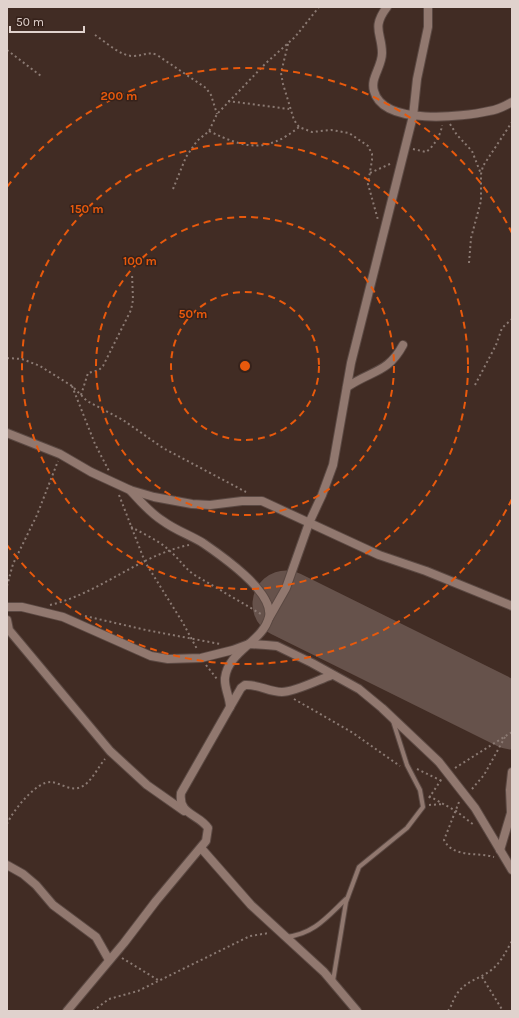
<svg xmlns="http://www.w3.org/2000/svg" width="519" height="1018" font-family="Karla,sans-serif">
  <rect width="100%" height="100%" fill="#412c24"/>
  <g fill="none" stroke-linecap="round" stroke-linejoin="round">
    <!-- runway -->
    <path stroke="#66524b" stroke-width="67" d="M 286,604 L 512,716"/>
    <!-- service casing -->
    <g stroke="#5b4943" stroke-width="6">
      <g id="service">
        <path d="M 286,937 C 314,934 327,917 346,899"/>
        <path d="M 333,981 L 346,902 L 359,867 L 407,828 L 423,807 L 420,790 L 407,765 L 393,721"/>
      </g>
    </g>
    <!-- minor casing -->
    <g stroke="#5b4943" stroke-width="10">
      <g id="minor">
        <path d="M 387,7 C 371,28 382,33 382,53 C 382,67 370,78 374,91 C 383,126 463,117 489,111 C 497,110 505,106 512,102"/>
        <path d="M 347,387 C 372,370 388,373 403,345"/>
        <path d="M 7,433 L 60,454 L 91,472 L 130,490 L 154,497 L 192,504 L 210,505 L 242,501 L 262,501 L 379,555 L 426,571 L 512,606"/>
        <path d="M 7,607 L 22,607 L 63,617 L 151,656 L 168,659 L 201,658 L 233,650 L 249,644 L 266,645 L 277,646 L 312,663 L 359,689 L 382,708 L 439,762 L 475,808 L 512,870"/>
        <path d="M 269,618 L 286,588 L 309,523 L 322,495 L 333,465 L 351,363 L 413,116 L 417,79 L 428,27 L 428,7"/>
        <path d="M 7,620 L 9,630 L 110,751 L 147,785 L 184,811"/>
        <path d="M 230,707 L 241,688 L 245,685 C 258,684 269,692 282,692 C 295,692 318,680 332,675"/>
        <path d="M 201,848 L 251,905 L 324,972 L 357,1011"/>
        <path d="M 500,850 L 511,813 L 510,790 L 512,772"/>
        <path d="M 7,865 L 23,874 L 36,885 L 53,905 L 96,937 L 109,960"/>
        <path d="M 67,1011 L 124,943 L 156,901 L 206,841 L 208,828 C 199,814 178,815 181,793 L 230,707 C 230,697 224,688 225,678 C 228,651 263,642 269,617 C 274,592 222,556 203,543 C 190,535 175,530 163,521 C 150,513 140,501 130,490"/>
      </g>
    </g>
    <!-- path -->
    <g stroke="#8b7a73" stroke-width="2" stroke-dasharray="2 3" stroke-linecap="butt">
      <path d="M 95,35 C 106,42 120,56 133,56 C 143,56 148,51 157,55 L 206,88 L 211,95 L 217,114"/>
      <path d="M 288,44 L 281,73 L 283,84 L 294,120 L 299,127 L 312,132 L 331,130 L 349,133 L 368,146 L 372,154 L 372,160 L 368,184 L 378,220"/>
      <path d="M 7,50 L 41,76"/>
      <path d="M 228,101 L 289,109"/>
      <path d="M 450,124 L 457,135 L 472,151 L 481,174"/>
      <path d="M 209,131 C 244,148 266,154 299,127"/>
      <path d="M 413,149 L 426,152 C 434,146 441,135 442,125"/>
      <path d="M 370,173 L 392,163"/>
      <path d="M 173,189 L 186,157 L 197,141 L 209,131 L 217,114 L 266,63 L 295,37 L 319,7"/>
      <path d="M 469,263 L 471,238 L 481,201 L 481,174 L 483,166 L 512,122"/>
      <path d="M 7,358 L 22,359 L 40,366 L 72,386 L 87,401 L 123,420 L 163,448 L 246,492"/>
      <path d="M 475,385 L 496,345 L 502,328 L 512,319"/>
      <path d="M 72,386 L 95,444 L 109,471"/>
      <path d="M 81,395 L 88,373 L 99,370 L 103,366 L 131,310 L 133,300 L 132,273"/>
      <path d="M 119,495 L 145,562 L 183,623 L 197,649"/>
      <path d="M 131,527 C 144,534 160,541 171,552 C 179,559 184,567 193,574 L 261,614"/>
      <path d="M 7,586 L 13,564 L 37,515 L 58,461"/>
      <path d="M 50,605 C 100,593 140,555 189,545"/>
      <path d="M 85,616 L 146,630 L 220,644"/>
      <path d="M 206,665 L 217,679"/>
      <path d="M 294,699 L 353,733 L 400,766"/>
      <path d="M 455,768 L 512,732"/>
      <path d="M 417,769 L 444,782"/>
      <path d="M 472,789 L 484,775 L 505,737"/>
      <path d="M 429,796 L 456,811 L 474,825"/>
      <path d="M 429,798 L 441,780"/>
      <path d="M 459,802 L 444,840 C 453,858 477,852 494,857"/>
      <path d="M 429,805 L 443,804"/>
      <path d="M 7,824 C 12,812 36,781 51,782 C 61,783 71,792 81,787 C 91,783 98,767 105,759"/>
      <path d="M 122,958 L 158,980"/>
      <path d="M 482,977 L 503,1011"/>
      <path d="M 93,1011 L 109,999 L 138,991 L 250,936 L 269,933"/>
      <path d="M 448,1011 C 452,1006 453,999 457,994 C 464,982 479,979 490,971 C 501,963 505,953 512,941"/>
    </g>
    <!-- service -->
    <use href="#service" stroke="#91786f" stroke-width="4"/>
    <!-- minor -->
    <use href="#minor" stroke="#91786f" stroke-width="8"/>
  </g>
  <!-- distance rings -->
  <g fill="none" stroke="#e8590c" stroke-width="2" stroke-dasharray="7 5">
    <circle cx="245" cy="366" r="74"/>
    <circle cx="245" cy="366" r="149"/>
    <circle cx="245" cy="366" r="223"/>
    <path d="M512 499A298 298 0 0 1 7 545M7 187A298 298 0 0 1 512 233"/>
  </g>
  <circle cx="245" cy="366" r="6" fill="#e8590c" stroke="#36221b" stroke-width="2"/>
  <g font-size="12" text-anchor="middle" font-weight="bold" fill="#e8590c" stroke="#36221b" stroke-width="3" stroke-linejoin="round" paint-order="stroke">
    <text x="119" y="100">200 m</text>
    <text x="87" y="213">150 m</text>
    <text x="140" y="265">100 m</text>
    <text x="193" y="318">50 m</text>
  </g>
  <!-- border -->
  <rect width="519" height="1018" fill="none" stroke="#e0d2cd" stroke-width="16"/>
  <!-- scale -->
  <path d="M10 26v6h74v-6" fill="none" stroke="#e0d2cd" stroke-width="2"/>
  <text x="16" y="26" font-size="12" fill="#e0d2cd" stroke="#36221b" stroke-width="3" paint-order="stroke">50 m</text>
</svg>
